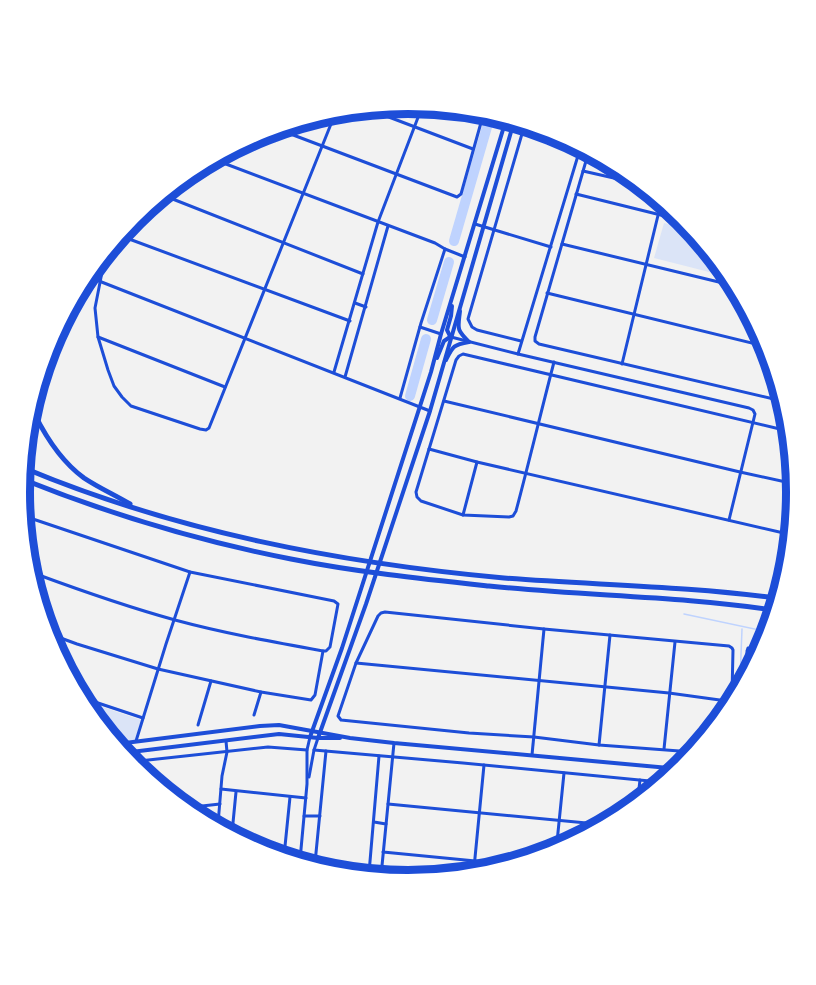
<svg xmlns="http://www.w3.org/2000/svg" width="816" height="985" font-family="Cabin,sans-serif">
  <rect width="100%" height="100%" fill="#f2f2f2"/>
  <!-- green -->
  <g fill="#dbe4f7">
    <path d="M 664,223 L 691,229 L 721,275 L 654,258 Z"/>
    <path d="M 91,703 L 141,720 L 135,740 L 116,742 Z"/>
  </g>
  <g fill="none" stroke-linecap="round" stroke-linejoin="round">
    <!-- stream -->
    <g stroke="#bfd3fe" stroke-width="1.5">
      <path d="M 684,614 L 769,632"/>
      <path d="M 740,681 L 742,629"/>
    </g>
    <!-- river -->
    <g stroke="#bfd3fe" stroke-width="10">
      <path d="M 454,241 L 489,120"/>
      <path d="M 432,320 L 449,262"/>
      <path d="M 410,396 L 426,339"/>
    </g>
    <!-- minor -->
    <g stroke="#1d4ed8" stroke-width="3">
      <path d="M 373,111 L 473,149"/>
      <path d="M 280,130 L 457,197 L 461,194 L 482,119"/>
      <path d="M 588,154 L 535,337 L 535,341 L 539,344 L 778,400"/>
      <path d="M 218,161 L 435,243 L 445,249 L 465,257"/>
      <path d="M 583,171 L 627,181"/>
      <path d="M 576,194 L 685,221"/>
      <path d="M 165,196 L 363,274"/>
      <path d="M 475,224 L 551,247"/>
      <path d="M 121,236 L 350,321"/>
      <path d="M 562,244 L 727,284"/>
      <path d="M 104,262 L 95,308 L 98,337 L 108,370 L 114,386 L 122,397 L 131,406 L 200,429 L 206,430 L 209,428 L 333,119"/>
      <path d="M 99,281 L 430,411"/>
      <path d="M 547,293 L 768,347"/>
      <path d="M 355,303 L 366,307"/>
      <path d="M 420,327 L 441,334"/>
      <path d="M 98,337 L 225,387"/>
      <path d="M 451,337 L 518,354 L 749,408 L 753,410 L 755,414 L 729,520"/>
      <path d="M 521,341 L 477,330 L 472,327 L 468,319 L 524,127"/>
      <path d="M 518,354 L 580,149"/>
      <path d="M 554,362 C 541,412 529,462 516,511 L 513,516 L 509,517 L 463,515 L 421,501 L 417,497 L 416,492 L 456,360 L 459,356 L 463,354 L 784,430"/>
      <path d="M 622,364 L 661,203"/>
      <path d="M 334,372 L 378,222 L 422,107"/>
      <path d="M 345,377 L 388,226"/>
      <path d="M 400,398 L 421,323 L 445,249"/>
      <path d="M 772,399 L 775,384"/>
      <path d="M 444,401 L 740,472 L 795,484"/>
      <path d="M 429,449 L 477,462 L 788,534"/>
      <path d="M 463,515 L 477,462"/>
      <path d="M 24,516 L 190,572 L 334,601 L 338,604 L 330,647 L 326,651 L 323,651 L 315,695 L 311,700 L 261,692 L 158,669 L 77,644 L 47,633"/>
      <path d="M 36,574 C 82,591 128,607 175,620 C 223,633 273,642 323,651"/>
      <path d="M 356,663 L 669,693 L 727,701"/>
      <path d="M 747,671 L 747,651 L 748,648 L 761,649"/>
      <path d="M 89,700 L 143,718"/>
      <path d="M 254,715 L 261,692"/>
      <path d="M 198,725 L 211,681"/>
      <path d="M 136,741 L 166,644 L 190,572"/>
      <path d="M 599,745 L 610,635"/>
      <path d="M 664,749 L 675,642"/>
      <path d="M 314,750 L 463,763 L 660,782"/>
      <path d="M 693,752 L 599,745 L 534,737 L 469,733 L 341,720 L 338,716 L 356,663 L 378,616 L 381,613 L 385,612 L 544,629 L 729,646 L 732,648 L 733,650 L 732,694"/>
      <path d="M 532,755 L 544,629"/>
      <path d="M 130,762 L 268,747 L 307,750"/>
      <path d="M 309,777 L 314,750 L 318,738"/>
      <path d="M 221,789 L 306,798"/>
      <path d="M 638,797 L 640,780"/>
      <path d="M 388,804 L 597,824"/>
      <path d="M 193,807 L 220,804"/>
      <path d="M 304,816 L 320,816"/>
      <path d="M 374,822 L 386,824"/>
      <path d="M 218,824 L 222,776 L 227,752 L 226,741"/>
      <path d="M 232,833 L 236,792"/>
      <path d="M 383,852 L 496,863"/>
      <path d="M 556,852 L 564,773"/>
      <path d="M 284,856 L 290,797"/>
      <path d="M 300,860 L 307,784 L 307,750 L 310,737"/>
      <path d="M 315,863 L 326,751"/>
      <path d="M 474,868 L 484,765"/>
      <path d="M 369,873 L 379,756"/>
      <path d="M 381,876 L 394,743"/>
    </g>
    <!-- secondary -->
    <g stroke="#1d4ed8" stroke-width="4">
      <path d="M 460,311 C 458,329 456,329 469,342"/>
      <path d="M 450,336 L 447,330 L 451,316 L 452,306"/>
      <path d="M 437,358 L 444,341 L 450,337"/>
      <path d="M 446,360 C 453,346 453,345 469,342"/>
      <path d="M 310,737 L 342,648 L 431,372 L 441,334 L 505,123"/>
      <path d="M 318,738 L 366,604 L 430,411 L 513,125"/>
      <path d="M 117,744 L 260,726 L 279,725 L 350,738 L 394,743 L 680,769"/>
      <path d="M 123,753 L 279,734 L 318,738 L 340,738"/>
    </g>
    <!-- motorway -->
    <g stroke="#1d4ed8" stroke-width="5">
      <path d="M 35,415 C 47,439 62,462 84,478 C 99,488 115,495 130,504"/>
      <path d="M 24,468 C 177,532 340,563 504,578 C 594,585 686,586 775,598"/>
      <path d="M 22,479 C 109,514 199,541 291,559 C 356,572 423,579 489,586 C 583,596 679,596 773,610"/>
    </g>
  </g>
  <!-- crop -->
  <path d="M0 0H816V985H0ZM30 492a378 378 0 1 1 756 0a378 378 0 1 1-756 0Z" fill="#fff" fill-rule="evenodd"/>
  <path fill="none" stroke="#1d4ed8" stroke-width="8" d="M30 492a378 378 0 1 1 756 0a378 378 0 1 1-756 0Z"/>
</svg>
